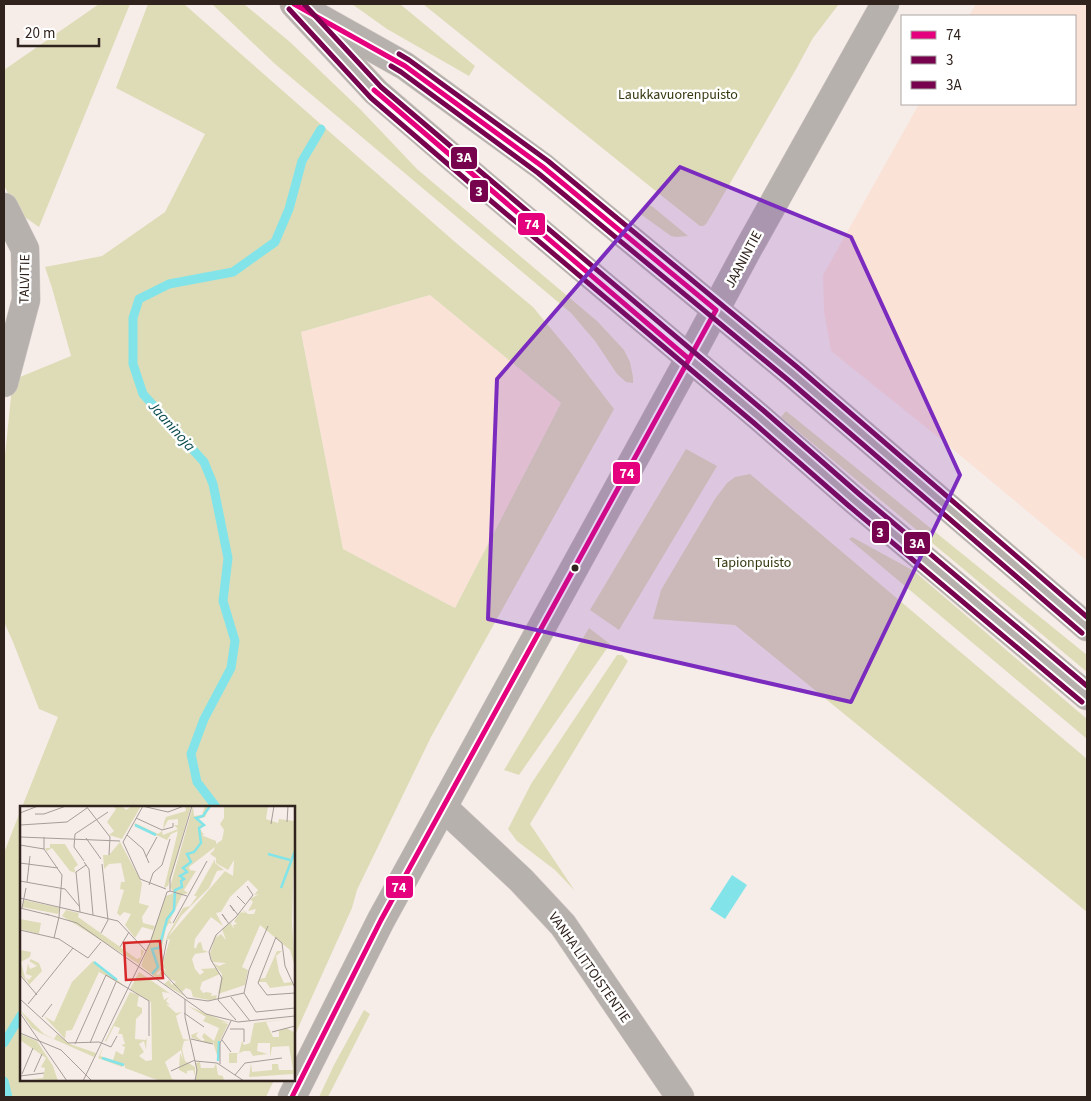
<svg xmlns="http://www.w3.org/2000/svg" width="1091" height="1101" font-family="'Source Sans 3',sans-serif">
  <rect width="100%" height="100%" fill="#f6ede9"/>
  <!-- built -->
  <g fill="#fae2d7">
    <path d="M 976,4 L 1087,4 L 1087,561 L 938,437 L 831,351 L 824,311 L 823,275 L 919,104 L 1075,104 L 1075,16 L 969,16 Z"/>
    <path d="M 430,295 L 561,403 L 455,608 L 343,549 L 301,332 Z"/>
  </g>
  <!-- green -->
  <g fill="#dedcb7" fill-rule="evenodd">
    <path d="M 99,4 L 130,4 L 39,227 L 16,211 L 4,185 L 4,70 Z"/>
    <path d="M 148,4 L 184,4 L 455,242 L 533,307 L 572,354 L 614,409 L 431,737 L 357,890 L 352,908 L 294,1037 L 294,807 L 22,807 L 58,717 L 39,709 L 13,642 L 4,622 L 4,465 L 12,387 L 20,377 L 71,356 L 52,288 L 45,267 L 102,256 L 165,212 L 205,134 L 116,88 ZM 430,295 L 561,403 L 455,608 L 343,549 L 301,332 Z"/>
    <path d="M 212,4 L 244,4 L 290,42 L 360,109 L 417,169 L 597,321 L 624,350 L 630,362 L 633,377 L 633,383 L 626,382 L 617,374 L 595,341 L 571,313 L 275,64 Z"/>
    <path d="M 352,4 L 400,4 L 475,66 L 469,76 L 387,29 Z"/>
    <path d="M 423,4 L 839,4 L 813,38 L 795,71 L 714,211 L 706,224 L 703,226 L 700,226 L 667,200 Z"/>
    <path d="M 649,205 L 653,207 L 688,236 L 676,237 L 671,236 L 639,213 Z"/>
    <path d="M 786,411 L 1087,655 L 1087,672 L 781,417 Z"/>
    <path d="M 686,449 L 717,466 L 619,630 L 590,610 Z"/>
    <path d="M 750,474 L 1087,759 L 1087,912 L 735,625 L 653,619 L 661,590 L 715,499 L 727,483 L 735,477 Z"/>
    <path d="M 852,537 L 914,571 L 1087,719 L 1087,739 L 849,539 Z"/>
    <path d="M 589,628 L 610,644 L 519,775 L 504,770 Z"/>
    <path d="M 617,655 L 622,655 L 628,661 L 530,824 L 575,891 L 555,870 L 517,841 L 508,829 L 531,784 Z"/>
    <path d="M 21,809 L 21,1080 L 274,1080 L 266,1097 L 4,1097 L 4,853 Z"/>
    <path d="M 364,1010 L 370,1014 L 328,1097 L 319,1097 L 334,1065 Z"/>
  </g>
  <!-- water -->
  <path fill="#82e4e8" d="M 732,875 L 747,885 L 725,919 L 710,909 Z"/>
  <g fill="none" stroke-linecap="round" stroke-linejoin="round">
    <!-- stream -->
    <g stroke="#82e4e8" stroke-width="9">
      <path d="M 216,807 L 197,782 L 191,754 L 204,719 L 231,668 L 235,641 L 223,601 L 228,558 L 213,484 L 204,462 L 143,394 L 133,364 L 133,318 L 139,299 L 169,284 L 233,272 L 275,242 L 289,209 L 302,161 L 321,129"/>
      <path d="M 4,1043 L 21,1015"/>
      <path d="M 4,1081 L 8,1097"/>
    </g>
    <!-- minor casing -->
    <g stroke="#d2c9c5" stroke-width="29">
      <g id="minor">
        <path d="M 4,207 L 25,249 L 26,300 L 4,383"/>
        <path d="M 443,807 L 521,880 L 563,925 L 680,1097"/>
      </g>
    </g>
    <!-- secondary casing -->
    <g stroke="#d2c9c5" stroke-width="29">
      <g id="secondary">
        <path d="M 294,4 L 376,92 L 483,184 L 759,417 L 854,500 L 1087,696"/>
        <path d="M 316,16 L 405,66 L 543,167 L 792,373 L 1087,627"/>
        <path d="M 292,1097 L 381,920 L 689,359 L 748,249 L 885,4"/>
      </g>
    </g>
    <!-- minor -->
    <use href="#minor" stroke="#b7b1ae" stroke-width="28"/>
    <!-- secondary -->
    <use href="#secondary" stroke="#b7b1ad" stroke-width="28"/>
    <!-- bus-1 casing -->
    <g stroke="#fff" stroke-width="9">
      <g id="bus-1">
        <path d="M 374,90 L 689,359"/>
        <path d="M 292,1097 L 381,920 L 716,310 L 543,167 L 405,66 L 294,4"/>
      </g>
    </g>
    <!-- bus-2 casing -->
    <g stroke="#fff" stroke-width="9">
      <g id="bus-2">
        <path d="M 289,9 L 371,98 L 478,190 L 754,423 L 849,506 L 1082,702"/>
        <path d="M 391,66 L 401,72 L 538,173 L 787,379 L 1082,633"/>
      </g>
    </g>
    <!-- bus-3 casing -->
    <g stroke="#fff" stroke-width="9">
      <g id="bus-3">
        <path d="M 304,4 L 381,87 L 488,178 L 764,411 L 859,494 L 1087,686"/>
        <path d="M 399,54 L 409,60 L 548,161 L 797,367 L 1087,617"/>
      </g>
    </g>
    <!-- bus-1 -->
    <use href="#bus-1" stroke="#e5007d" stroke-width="5"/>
    <!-- bus-2 -->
    <use href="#bus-2" stroke="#77034e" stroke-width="5"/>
    <!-- bus-3 -->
    <use href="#bus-3" stroke="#77034e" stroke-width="5"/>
  </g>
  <!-- marked area -->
  <path fill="#7b2cbf" fill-opacity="0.2" stroke="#7b2cbf" stroke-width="4" stroke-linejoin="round" d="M 680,167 L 851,237 L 960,475 L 851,702 L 488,619 L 497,379 Z"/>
  <!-- markers -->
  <circle fill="#30221c" stroke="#fff" stroke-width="2" cx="575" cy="568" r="4.5"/>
  <g text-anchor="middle" stroke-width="5" stroke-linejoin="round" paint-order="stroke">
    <!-- park labels -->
    <g font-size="14" fill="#37380f" stroke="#fff">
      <text x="678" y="99">Laukkavuorenpuisto</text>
      <text x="753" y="567">Tapionpuisto</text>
    </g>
    <!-- street labels -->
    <g font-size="14" fill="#30221c" stroke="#fff">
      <text transform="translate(743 259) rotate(-62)" y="5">JAANINTIE</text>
      <text transform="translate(24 279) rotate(-89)" y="5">TALVITIE</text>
      <text transform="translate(590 967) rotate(55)" y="5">VANHA LITTOISTENTIE</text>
    </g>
    <!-- water labels -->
    <g font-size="15" font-style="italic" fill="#094a4e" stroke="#fff">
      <text transform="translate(172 426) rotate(48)" y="5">Jaaninoja</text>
    </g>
  </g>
  <!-- overview -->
  <g transform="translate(20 806)">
    <rect width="275" height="275" fill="#f6ede9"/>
    <path d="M 93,0 L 102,0 L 106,4 L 112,0 L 121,0 L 102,33 L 89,29 L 94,25 L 87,16 L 96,3 ZM 165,0 L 171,0 L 148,80 L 144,82 L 158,25 L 151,28 L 147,34 L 114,19 L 115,17 L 138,28 L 142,25 L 143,29 L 158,23 L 154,19 L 158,19 L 158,13 L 148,14 L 143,24 L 144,16 L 146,11 L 166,5 ZM 173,0 L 174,10 L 182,9 L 185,0 L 190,0 L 185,11 L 178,13 L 185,19 L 180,23 L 184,29 L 181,29 L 196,35 L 196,38 L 202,34 L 204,24 L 200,18 L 204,12 L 204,0 L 248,0 L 246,13 L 258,17 L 259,13 L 275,15 L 272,116 L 275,161 L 270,144 L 240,119 L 222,161 L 228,164 L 225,179 L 198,188 L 202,168 L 193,157 L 199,160 L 206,157 L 192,156 L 190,147 L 195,132 L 199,127 L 196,132 L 201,128 L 206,134 L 202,123 L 212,116 L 211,118 L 214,123 L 213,119 L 217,118 L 214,115 L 221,106 L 225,107 L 222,103 L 228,108 L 234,108 L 236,103 L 228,105 L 233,96 L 230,93 L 239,88 L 234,89 L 238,84 L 228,74 L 210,91 L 201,106 L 196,107 L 203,120 L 191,111 L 175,133 L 174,142 L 176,142 L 178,137 L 181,136 L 183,144 L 188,146 L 175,148 L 172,153 L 175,163 L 180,169 L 184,166 L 181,163 L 196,162 L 200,168 L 182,176 L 180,183 L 183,187 L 177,189 L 186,186 L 192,187 L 191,190 L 197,189 L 196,193 L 189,194 L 173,191 L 171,184 L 166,182 L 162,186 L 154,180 L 166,191 L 144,178 L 149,174 L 152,179 L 156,176 L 150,173 L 143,166 L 142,163 L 146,165 L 142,159 L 150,133 L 146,134 L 141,150 L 141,163 L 136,168 L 139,169 L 141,164 L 143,169 L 138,173 L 121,160 L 146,90 L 154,87 L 150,81 ZM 195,41 L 194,44 L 190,48 L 196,52 L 196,57 L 208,64 L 214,54 L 213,70 L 205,65 L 148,131 L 161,110 L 189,82 L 197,65 L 204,64 L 195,57 L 195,53 L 174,90 L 177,90 L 170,100 L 163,102 L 148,128 L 140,150 L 146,122 L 149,117 L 152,118 L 150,114 L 162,89 L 168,87 L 164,84 L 176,65 L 170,64 L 169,61 ZM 100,36 L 122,77 L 119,97 L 129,100 L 122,111 L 123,117 L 135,120 L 133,124 L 122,121 L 115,132 L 105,119 L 111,108 L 104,106 L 100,110 L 97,107 L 104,84 L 100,83 L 101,76 L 105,76 L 101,57 L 89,58 L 84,63 L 83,49 L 89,49 ZM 30,38 L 45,38 L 58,59 L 54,62 L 56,67 L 50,65 L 32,42 L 27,45 L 25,42 L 30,42 ZM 4,94 L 40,102 L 38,108 L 2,101 ZM 46,104 L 59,107 L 58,111 L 117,153 L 121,151 L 121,143 L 124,145 L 119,158 L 42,110 ZM 0,113 L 21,117 L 19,128 L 0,123 ZM 0,144 L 11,146 L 10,151 L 1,156 L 6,175 L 0,168 ZM 257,145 L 262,145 L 256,150 L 259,166 L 264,177 L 272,176 L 273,179 L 250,182 L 246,176 L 239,176 L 239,173 L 245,172 ZM 11,153 L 19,157 L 22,165 L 9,179 L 6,172 L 9,174 L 12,170 L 6,168 L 8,157 L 10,163 L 17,160 L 9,155 ZM 73,155 L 106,181 L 79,166 L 52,224 L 46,225 L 45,233 L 24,210 L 34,216 L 52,176 ZM 119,166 L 161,195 L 149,187 L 142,186 L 144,194 L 149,191 L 146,195 L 150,199 L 146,198 L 156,207 L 162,206 L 156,210 L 159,221 L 163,233 L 171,234 L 164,235 L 162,243 L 165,255 L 175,261 L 175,270 L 173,264 L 167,265 L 167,268 L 159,264 L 160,247 L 163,253 L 161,244 L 145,256 L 152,273 L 159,275 L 140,275 L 105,262 L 104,258 L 102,261 L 78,252 L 84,239 L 80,250 L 93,254 L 96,245 L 103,249 L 105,241 L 101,239 L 105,238 L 102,228 L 98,228 L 100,222 L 94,220 L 86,236 L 85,235 L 110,186 L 119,189 L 117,200 L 122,202 L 122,207 L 116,213 L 115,233 L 126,234 L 127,230 L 126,244 L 124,235 L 119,238 L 124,246 L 119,250 L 126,255 L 132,254 L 131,196 L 110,183 ZM 168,200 L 209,217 L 200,216 L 208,218 L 200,235 L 199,256 L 193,236 L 191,238 L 172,232 L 171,229 L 178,226 L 176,230 L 182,235 L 185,234 L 182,231 L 184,227 L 194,235 L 199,222 L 183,215 L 186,211 ZM 0,204 L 24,228 L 34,233 L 37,228 L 50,238 L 76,247 L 74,251 L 20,227 L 12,222 ZM 275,212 L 246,216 L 253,231 L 259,231 L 259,225 L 266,222 L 274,226 L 275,275 L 273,268 L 229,271 L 231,257 L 232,266 L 252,264 L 252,258 L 258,258 L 259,264 L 273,264 L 269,240 L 252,241 L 250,252 L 250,237 L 238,237 L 237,245 L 248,248 L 233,250 L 230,245 L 224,245 L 217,248 L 217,257 L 209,257 L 209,247 L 219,247 L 222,235 L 224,239 L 230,237 L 234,217 ZM 0,228 L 17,235 L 33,260 L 38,275 L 10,273 L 23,272 L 25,262 L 21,261 L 26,252 L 0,234 ZM 180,256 L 181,262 L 194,262 L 196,257 L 198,269 L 203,270 L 204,275 L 176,275 L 176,257 Z" fill="#dedcb7" fill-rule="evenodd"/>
    <path fill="none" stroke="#82e4e8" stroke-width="2.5" d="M 115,19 L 136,29M 248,48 L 270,54M 261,82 L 275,45M 74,156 L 97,174M 132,168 L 138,161 L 132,143 L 139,142 L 147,113 L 154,104 L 155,84 L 162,81 L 161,75 L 164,73 L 160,70 L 167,66 L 163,62 L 171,56 L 167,48 L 174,46 L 181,37 L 179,22 L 184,19 L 176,12 L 183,10 L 190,0M 82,252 L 104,259M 198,255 L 199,235"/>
    <path fill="none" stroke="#a79c97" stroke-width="1" d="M 66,0 L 90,31 L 89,49M 122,0 L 148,6 L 164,0M 123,0 L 103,36 L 120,73 L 146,83M 0,7 L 18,0M 15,8 L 24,8 L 46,0M 116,12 L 142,24 L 153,21 L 153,17M 267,16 L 268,0M 251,18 L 254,0M 0,19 L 47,16 L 67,2M 107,29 L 123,43 L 129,57M 0,31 L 100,35M 24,31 L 24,43 L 42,69 L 39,111M 66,32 L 81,53M 0,39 L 24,43M 126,51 L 137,31M 64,55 L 54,41 L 55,28 L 88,6M 64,56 L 69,63 L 73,109M 0,57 L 38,62M 0,75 L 45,83 L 59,100M 7,76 L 10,50M 129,79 L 133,67 L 142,59 L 150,33M 150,85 L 167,90M 0,92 L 98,115 L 126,145M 222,95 L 217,90 L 225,98M 0,102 L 29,109M 2,102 L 6,82M 214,105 L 210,99 L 218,109M 60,106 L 56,66 L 66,59M 26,108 L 57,117 L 186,208 L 218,216 L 275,210M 206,114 L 202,108 L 209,118M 153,117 L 187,55M 0,124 L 39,133 L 68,152 L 81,136M 81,127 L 88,114 L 82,58M 256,131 L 238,177 L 247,189 L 275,187M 34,132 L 39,111M 256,132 L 262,137 L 265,160 L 275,182M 147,134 L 141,164 L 167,192 L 188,195 L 224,187M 100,141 L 109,126M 0,169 L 17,189M 224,187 L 229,164 L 248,120M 224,187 L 236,206 L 275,202M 211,191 L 230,215M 0,193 L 48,237 L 79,236 L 91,241 L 97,230M 165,193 L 165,211 L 177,264 L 175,275M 198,194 L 202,172 L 191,154 L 189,146 L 196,129 L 216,111 L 233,89 L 227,80M 198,194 L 216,214M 8,198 L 53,142M 0,207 L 47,275M 164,207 L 184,221M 22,211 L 32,198M 210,223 L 224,223 L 224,236M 252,226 L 275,220M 0,227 L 41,244 L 72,275M 171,233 L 193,238M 202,234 L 211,246M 70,237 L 96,176M 55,238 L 86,169 L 129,195 L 129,230M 175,255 L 197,257 L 224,275M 200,258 L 200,237 L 211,215M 151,265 L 175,254M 14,266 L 22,248M 2,268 L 13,242M 215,269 L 225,257 L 262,252M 0,270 L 24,267M 63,275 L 130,137 L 147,86 L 150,85 L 150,73 L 172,0"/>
    <path fill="#d62828" fill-opacity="0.15" stroke="#d62828" stroke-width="2.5" d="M 140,135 L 143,172 L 106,174 L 104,137 Z"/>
    <rect width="275" height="275" fill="none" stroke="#30221c" stroke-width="2.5"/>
  </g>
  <g stroke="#fff" stroke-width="2">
    <rect x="450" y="146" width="28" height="24" rx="5" fill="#77034e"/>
    <rect x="469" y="179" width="20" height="24" rx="5" fill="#77034e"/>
    <rect x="517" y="212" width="29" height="24" rx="5" fill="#e5007d"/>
    <rect x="612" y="461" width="29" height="24" rx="5" fill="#e5007d"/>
    <rect x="871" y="520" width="19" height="24" rx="5" fill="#77034e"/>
    <rect x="903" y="531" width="28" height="24" rx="5" fill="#77034e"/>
    <rect x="385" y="875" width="29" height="24" rx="5" fill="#e5007d"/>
  </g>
  <g font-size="14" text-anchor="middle" font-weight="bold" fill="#fff">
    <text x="464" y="162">3A</text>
    <text x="479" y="196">3</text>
    <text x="532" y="229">74</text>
    <text x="627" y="478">74</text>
    <text x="880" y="537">3</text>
    <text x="917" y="548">3A</text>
    <text x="399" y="892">74</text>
  </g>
  <!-- border -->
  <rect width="1091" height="1101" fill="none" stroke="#30221c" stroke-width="10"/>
  <!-- legend -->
  <rect x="901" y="15" width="175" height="90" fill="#ffffff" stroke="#aca7a4"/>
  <rect x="911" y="31" width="25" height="8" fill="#e5007d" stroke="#aca7a4"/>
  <text x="946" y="40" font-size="15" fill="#30221c">74</text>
  <rect x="911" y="56" width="25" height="8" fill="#77034e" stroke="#aca7a4"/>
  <text x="946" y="65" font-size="15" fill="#30221c">3</text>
  <rect x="911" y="81" width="25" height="8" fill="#77034e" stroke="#aca7a4"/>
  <text x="946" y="90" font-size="15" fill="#30221c">3A</text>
  <!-- scale -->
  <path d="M18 38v8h81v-8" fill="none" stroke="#30221c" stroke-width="2.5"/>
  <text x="25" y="38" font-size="15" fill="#30221c" stroke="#ffffff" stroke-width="4" paint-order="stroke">20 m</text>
</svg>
